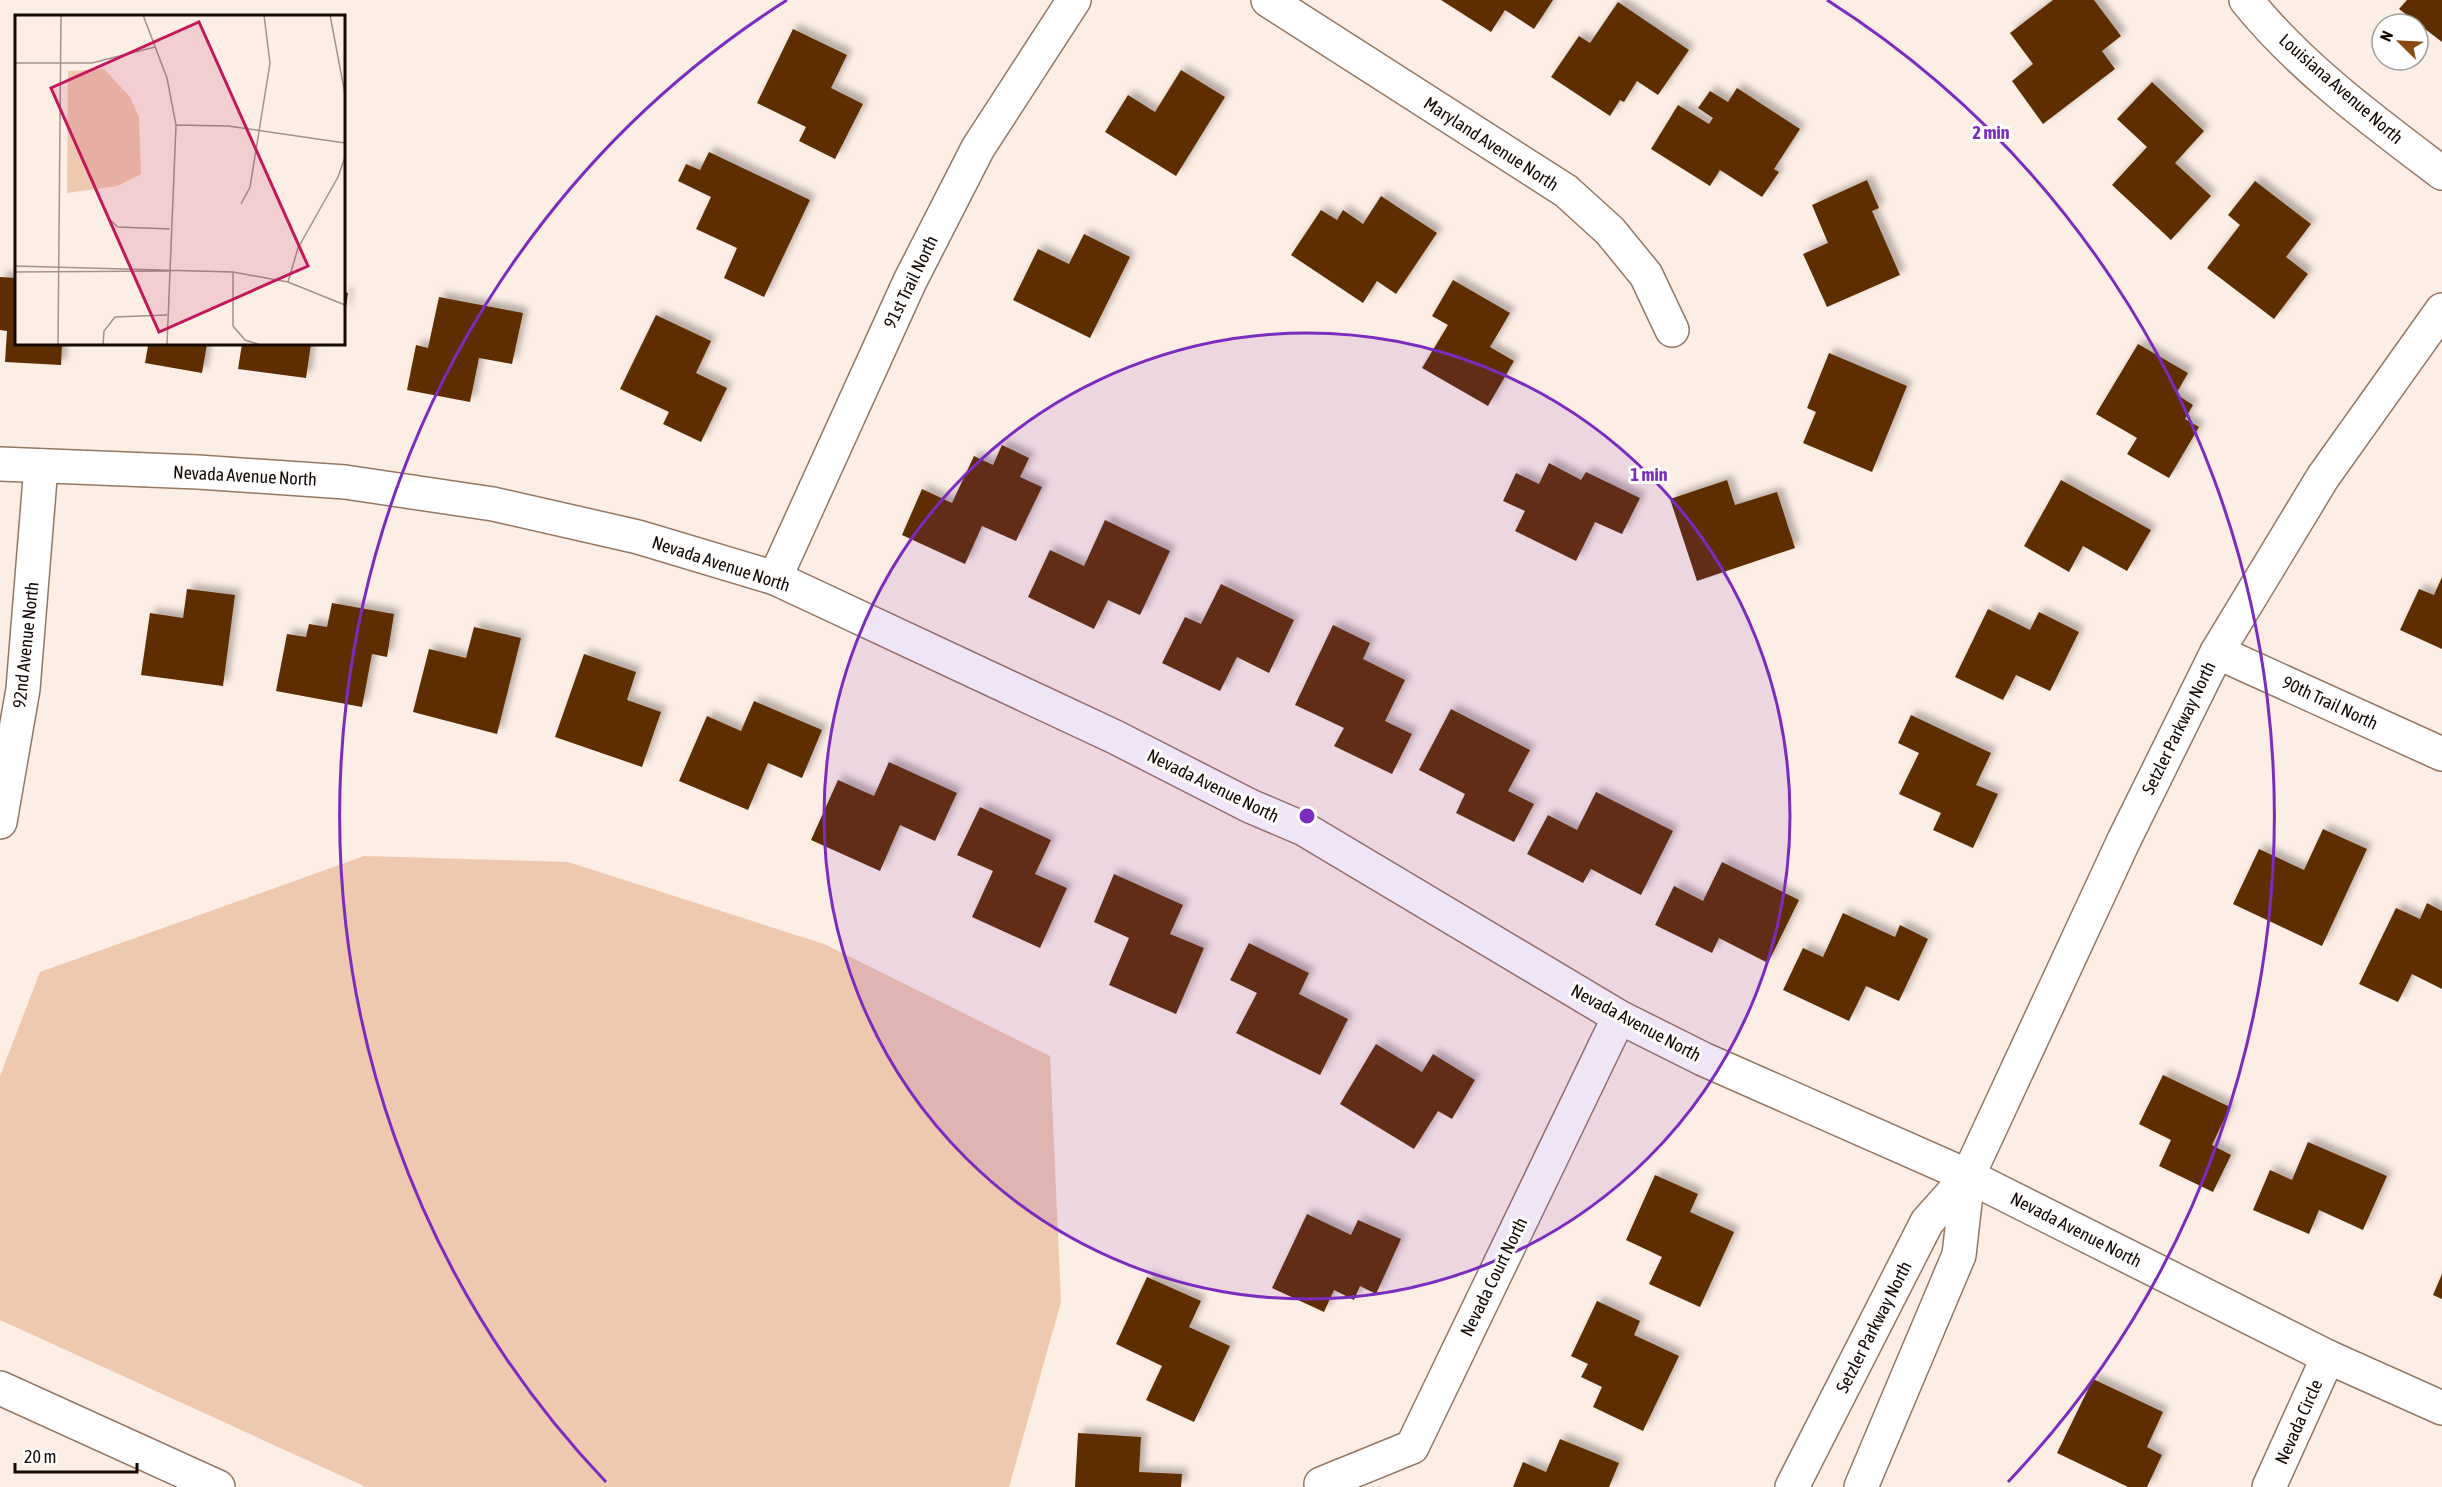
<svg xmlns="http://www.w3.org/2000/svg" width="2442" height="1487" font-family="'Asap Condensed',sans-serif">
  <defs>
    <filter id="shadow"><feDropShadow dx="5.5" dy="-5.5" stdDeviation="3" flood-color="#0004"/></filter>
  </defs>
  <rect width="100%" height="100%" fill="#fceee5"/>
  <!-- green -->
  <path fill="#eec8af" d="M 364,856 L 568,862 L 824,944 L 1050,1056 L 1061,1302 L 1009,1487 L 366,1487 L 0,1320 L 0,1076 L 40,972 Z"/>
  <!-- building -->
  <g fill="#5f2f01" filter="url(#shadow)">
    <path d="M 1441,0 L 1553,0 L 1534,29 L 1505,10 L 1491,32 Z"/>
    <path d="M 2053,0 L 2094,0 L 2121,36 L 2102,51 L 2115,69 L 2043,124 L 2012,81 L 2033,64 L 2010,33 Z"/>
    <path d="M 2407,0 L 2442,0 L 2442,42 L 2399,9 Z"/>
    <path d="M 1618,2 L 1689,50 L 1658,95 L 1637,81 L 1624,102 L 1620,100 L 1610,116 L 1551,77 L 1579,36 L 1590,43 Z"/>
    <path d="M 793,29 L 847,55 L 831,88 L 863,104 L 835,159 L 799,141 L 806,127 L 757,103 Z"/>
    <path d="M 1181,70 L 1225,97 L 1176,176 L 1105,132 L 1128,95 L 1155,112 Z"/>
    <path d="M 2152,82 L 2204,131 L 2175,163 L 2211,196 L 2171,240 L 2112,185 L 2147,147 L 2117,119 Z"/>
    <path d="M 1737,88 L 1800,129 L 1774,169 L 1779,172 L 1762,197 L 1720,170 L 1710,186 L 1651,149 L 1678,105 L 1709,124 L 1713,118 L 1698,108 L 1710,91 L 1728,102 Z"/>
    <path d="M 709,152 L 810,200 L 764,297 L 724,278 L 737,248 L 696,229 L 711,197 L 678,181 L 686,164 L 700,170 Z"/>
    <path d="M 1867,180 L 1879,208 L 1872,211 L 1900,275 L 1827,307 L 1803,254 L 1828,243 L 1812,205 Z"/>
    <path d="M 2255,181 L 2311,224 L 2286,257 L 2308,274 L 2274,319 L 2207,268 L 2240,225 L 2228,215 Z"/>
    <path d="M 1381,196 L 1437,233 L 1396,294 L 1377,281 L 1363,303 L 1291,255 L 1321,210 L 1337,220 L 1343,210 L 1363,224 Z"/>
    <path d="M 1084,234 L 1130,257 L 1090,338 L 1013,300 L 1038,249 L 1069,264 Z"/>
    <path d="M 0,277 L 16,278 L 16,344 L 62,344 L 61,365 L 5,362 L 7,331 L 0,330 Z"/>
    <path d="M 1453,280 L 1510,313 L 1490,347 L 1514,361 L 1488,406 L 1422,368 L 1448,325 L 1432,316 Z"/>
    <path d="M 344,292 L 348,293 L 345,315 L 344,315 Z"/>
    <path d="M 439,297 L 523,313 L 512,364 L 479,358 L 470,402 L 407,390 L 416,345 L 428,348 Z"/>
    <path d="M 656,315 L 711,341 L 696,373 L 727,388 L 701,442 L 663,424 L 669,412 L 620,389 Z"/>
    <path d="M 140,344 L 207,344 L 202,373 L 145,363 L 148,346 Z"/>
    <path d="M 242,344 L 311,344 L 306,378 L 238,369 Z"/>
    <path d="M 2138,344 L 2188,373 L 2176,394 L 2193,405 L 2185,419 L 2199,427 L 2169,478 L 2127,454 L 2137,438 L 2096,414 Z"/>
    <path d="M 1829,353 L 1907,386 L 1872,472 L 1803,443 L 1816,412 L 1807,408 Z"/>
    <path d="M 1002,445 L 1029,458 L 1020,477 L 1042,487 L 1016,541 L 982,526 L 965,564 L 902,535 L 922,489 L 952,503 L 974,456 L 993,465 Z"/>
    <path d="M 1549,463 L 1581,480 L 1586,472 L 1640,498 L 1622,534 L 1595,522 L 1576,561 L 1515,531 L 1525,511 L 1503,501 L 1516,473 L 1539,484 Z"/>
    <path d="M 1727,480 L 1735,505 L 1777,492 L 1795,548 L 1697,581 L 1670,499 Z"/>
    <path d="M 2061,480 L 2151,530 L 2127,571 L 2083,546 L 2069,572 L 2024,546 Z"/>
    <path d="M 1105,520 L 1170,551 L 1140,615 L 1108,600 L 1094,629 L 1028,597 L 1050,550 L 1084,566 Z"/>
    <path d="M 2442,577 L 2442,649 L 2400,630 L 2419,589 L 2434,595 Z"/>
    <path d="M 1221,584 L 1294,620 L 1269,673 L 1237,657 L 1220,691 L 1162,663 L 1185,617 L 1201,624 Z"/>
    <path d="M 187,589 L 235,595 L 223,686 L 141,675 L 150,613 L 183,618 Z"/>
    <path d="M 332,603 L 394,614 L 387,657 L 372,654 L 362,707 L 276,691 L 287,634 L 306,637 L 309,624 L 327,627 Z"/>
    <path d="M 1988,609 L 2030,630 L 2039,612 L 2079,632 L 2050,691 L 2016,675 L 2003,700 L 1955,677 Z"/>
    <path d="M 1333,625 L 1370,643 L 1363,659 L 1405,680 L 1385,721 L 1412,734 L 1392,774 L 1334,746 L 1344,728 L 1295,705 Z"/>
    <path d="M 474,627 L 521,638 L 497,734 L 413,712 L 429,649 L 466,658 Z"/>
    <path d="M 584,654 L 636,672 L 627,700 L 661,712 L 642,767 L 555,737 Z"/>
    <path d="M 754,701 L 822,730 L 802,778 L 768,763 L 748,810 L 679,781 L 707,716 L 741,731 Z"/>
    <path d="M 1451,709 L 1530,750 L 1508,791 L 1534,804 L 1514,842 L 1456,813 L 1465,794 L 1419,770 Z"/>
    <path d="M 1911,715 L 1991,753 L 1976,785 L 1998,794 L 1973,848 L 1933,830 L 1941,813 L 1899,794 L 1919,753 L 1898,743 Z"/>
    <path d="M 889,762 L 957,793 L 935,841 L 900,825 L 880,871 L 811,840 L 838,780 L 874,796 Z"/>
    <path d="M 1596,792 L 1673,831 L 1641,895 L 1591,869 L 1583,883 L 1527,854 L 1548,815 L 1577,830 Z"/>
    <path d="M 980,807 L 1051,840 L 1035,874 L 1067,888 L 1040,948 L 972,917 L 993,871 L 957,855 Z"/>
    <path d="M 2323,829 L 2367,849 L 2322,946 L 2233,904 L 2259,849 L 2304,870 Z"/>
    <path d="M 1722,862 L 1799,900 L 1768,963 L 1719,938 L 1712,953 L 1655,925 L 1674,886 L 1703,901 Z"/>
    <path d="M 1114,874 L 1183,905 L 1170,934 L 1204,948 L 1176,1014 L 1109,985 L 1129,938 L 1094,922 Z"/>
    <path d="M 2427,903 L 2442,911 L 2442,989 L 2412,974 L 2398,1002 L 2359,984 L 2396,908 L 2420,919 Z"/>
    <path d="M 1843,913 L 1895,937 L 1900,925 L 1928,939 L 1899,1001 L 1866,986 L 1849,1021 L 1783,990 L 1803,948 L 1823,957 Z"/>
    <path d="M 1249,943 L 1309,973 L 1299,994 L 1348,1019 L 1320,1075 L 1236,1033 L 1257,993 L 1230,980 Z"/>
    <path d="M 1376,1044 L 1422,1072 L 1433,1054 L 1475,1080 L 1452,1119 L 1438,1111 L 1414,1149 L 1340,1104 Z"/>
    <path d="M 2163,1075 L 2230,1107 L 2212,1145 L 2231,1155 L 2213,1192 L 2159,1166 L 2171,1140 L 2139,1124 Z"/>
    <path d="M 2308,1142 L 2387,1176 L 2363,1230 L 2319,1210 L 2309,1234 L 2253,1210 L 2270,1170 L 2292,1180 Z"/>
    <path d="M 1655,1175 L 1698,1194 L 1690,1212 L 1734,1232 L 1700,1307 L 1649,1284 L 1662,1257 L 1626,1240 Z"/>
    <path d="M 1307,1214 L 1351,1235 L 1358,1220 L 1401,1239 L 1376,1294 L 1360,1286 L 1354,1300 L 1334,1290 L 1324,1312 L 1272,1288 Z"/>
    <path d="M 2442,1274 L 2442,1299 L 2433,1295 Z"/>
    <path d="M 1147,1277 L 1201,1301 L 1189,1327 L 1230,1346 L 1194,1422 L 1146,1400 L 1162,1366 L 1116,1344 Z"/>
    <path d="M 1597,1301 L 1640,1321 L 1634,1335 L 1679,1356 L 1643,1431 L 1593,1407 L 1602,1387 L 1581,1377 L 1588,1364 L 1571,1356 Z"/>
    <path d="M 2093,1379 L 2163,1412 L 2147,1447 L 2162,1455 L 2147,1487 L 2128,1487 L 2057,1453 Z"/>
    <path d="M 1078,1433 L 1141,1437 L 1139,1472 L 1182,1474 L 1181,1487 L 1075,1487 Z"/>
    <path d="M 1560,1439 L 1619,1463 L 1609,1487 L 1513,1487 L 1523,1462 L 1546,1472 Z"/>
  </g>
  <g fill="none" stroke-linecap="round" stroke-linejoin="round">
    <!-- street casing -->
    <g stroke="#957761" stroke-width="36">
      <g id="street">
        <path d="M 1268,0 L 1566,191 L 1610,231 L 1646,275 L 1672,330"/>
        <path d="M 2246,0 C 2301,68 2372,120 2442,173"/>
        <path d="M 0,464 L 198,472 L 345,482 L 493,504 L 638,537 L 775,578 L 1115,737 L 1250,806 L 1304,829 L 1619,1017 L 1703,1059 L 1968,1176 L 2328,1357 L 2442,1408"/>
        <path d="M 775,578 L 910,281 L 978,148 L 1074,0"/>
        <path d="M 2217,652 L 2442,754"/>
        <path d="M 0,822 L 23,689 L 41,466"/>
        <path d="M 1321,1484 L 1412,1447 L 1619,1017"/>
        <path d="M 2269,1487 L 2328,1357"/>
      </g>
    </g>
    <!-- secondary casing -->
    <g stroke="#957761" stroke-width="36">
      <g id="secondary">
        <path d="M 0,1388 L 218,1487"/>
        <path d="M 1792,1487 L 1927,1222 L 1968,1176 L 2124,840 L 2217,652 L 2323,477 L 2442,310"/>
        <path d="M 1861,1487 L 1959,1255 L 1968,1176"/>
      </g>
    </g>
    <!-- street -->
    <use href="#street" stroke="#fff" stroke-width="33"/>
    <!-- secondary -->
    <use href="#secondary" stroke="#fff" stroke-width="33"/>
  </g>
  <!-- distance rings -->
  <circle cx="1307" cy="816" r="483" fill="#7b2cbf" fill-opacity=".12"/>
  <g fill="none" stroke="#7b2cbf" stroke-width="3">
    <circle cx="1307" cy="816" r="483"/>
    <path d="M606 1482A967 967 0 0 1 787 0M1827 0A967 967 0 0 1 2008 1482"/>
  </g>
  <g text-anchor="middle" stroke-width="6" stroke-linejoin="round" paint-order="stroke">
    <!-- street labels -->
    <g font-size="18" fill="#140903" stroke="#fff">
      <text transform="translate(2341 89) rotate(41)" y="6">Louisiana Avenue North</text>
      <text transform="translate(1491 144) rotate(33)" y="6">Maryland Avenue North</text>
      <text transform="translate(911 282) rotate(-64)" y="6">91st Trail North</text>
      <text transform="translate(245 476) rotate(3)" y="6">Nevada Avenue North</text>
      <text transform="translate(721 564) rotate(18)" y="6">Nevada Avenue North</text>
      <text transform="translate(26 645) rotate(-84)" y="6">92nd Avenue North</text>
      <text transform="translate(2330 703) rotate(25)" y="6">90th Trail North</text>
      <text transform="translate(2179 728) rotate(-64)" y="6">Setzler Parkway North</text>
      <text transform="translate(1213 786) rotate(26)" y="6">Nevada Avenue North</text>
      <text transform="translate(1636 1023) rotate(28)" y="6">Nevada Avenue North</text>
      <text transform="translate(2076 1230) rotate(27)" y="6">Nevada Avenue North</text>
      <text transform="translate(1494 1277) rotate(-64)" y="6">Nevada Court North</text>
      <text transform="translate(1874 1327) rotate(-63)" y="6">Setzler Parkway North</text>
      <text transform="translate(2299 1422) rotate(-66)" y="6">Nevada Circle</text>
    </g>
  </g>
  <!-- overview -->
  <g transform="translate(15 15)">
    <rect width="330" height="330" fill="#fceee5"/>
    <path d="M 89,54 L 115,82 L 124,102 L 126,159 L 102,171 L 52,178 L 53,56 Z" fill="#eec8af"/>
    <path fill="none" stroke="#9f928b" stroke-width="1.5" d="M 128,0 L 152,63 L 161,110 L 152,330M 315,0 L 330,79M 0,48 L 77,48 L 140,32M 161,110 L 213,111 L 330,128M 226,189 L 235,172 L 255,48 L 249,0M 95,205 L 103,212 L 155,214M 0,251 L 218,257 L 273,267 L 330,290M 0,257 L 154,256M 218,257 L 218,311 L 230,325 L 246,330M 273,267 L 283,233 L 323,162 L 330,142M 43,330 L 46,0M 88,330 L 89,316 L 100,302 L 152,300"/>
    <path fill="#c2185b" fill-opacity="0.15" stroke="#c2185b" stroke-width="3" d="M 184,7 L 293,251 L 144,317 L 36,73 Z"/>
    <rect width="330" height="330" fill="none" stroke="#140903" stroke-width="3"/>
  </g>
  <circle cx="1307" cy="816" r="9" fill="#7b2cbf" stroke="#fff" stroke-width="3"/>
  <g font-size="18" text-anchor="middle" font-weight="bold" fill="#7b2cbf" stroke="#fff" stroke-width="6" stroke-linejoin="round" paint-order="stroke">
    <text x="1991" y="139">2 min</text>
    <text x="1649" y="481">1 min</text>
  </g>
  <!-- north arrow -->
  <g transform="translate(2400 42) rotate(294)"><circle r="28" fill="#ffffff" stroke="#a19d9a" stroke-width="1.5"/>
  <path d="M0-4.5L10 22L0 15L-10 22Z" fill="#88490e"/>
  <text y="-9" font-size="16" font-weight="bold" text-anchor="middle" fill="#140903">N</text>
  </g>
  <!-- scale -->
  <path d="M15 1463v9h122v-9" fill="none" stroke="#140903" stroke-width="3"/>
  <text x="24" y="1463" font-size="18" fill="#140903" stroke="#ffffff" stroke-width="4.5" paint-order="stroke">20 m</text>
</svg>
